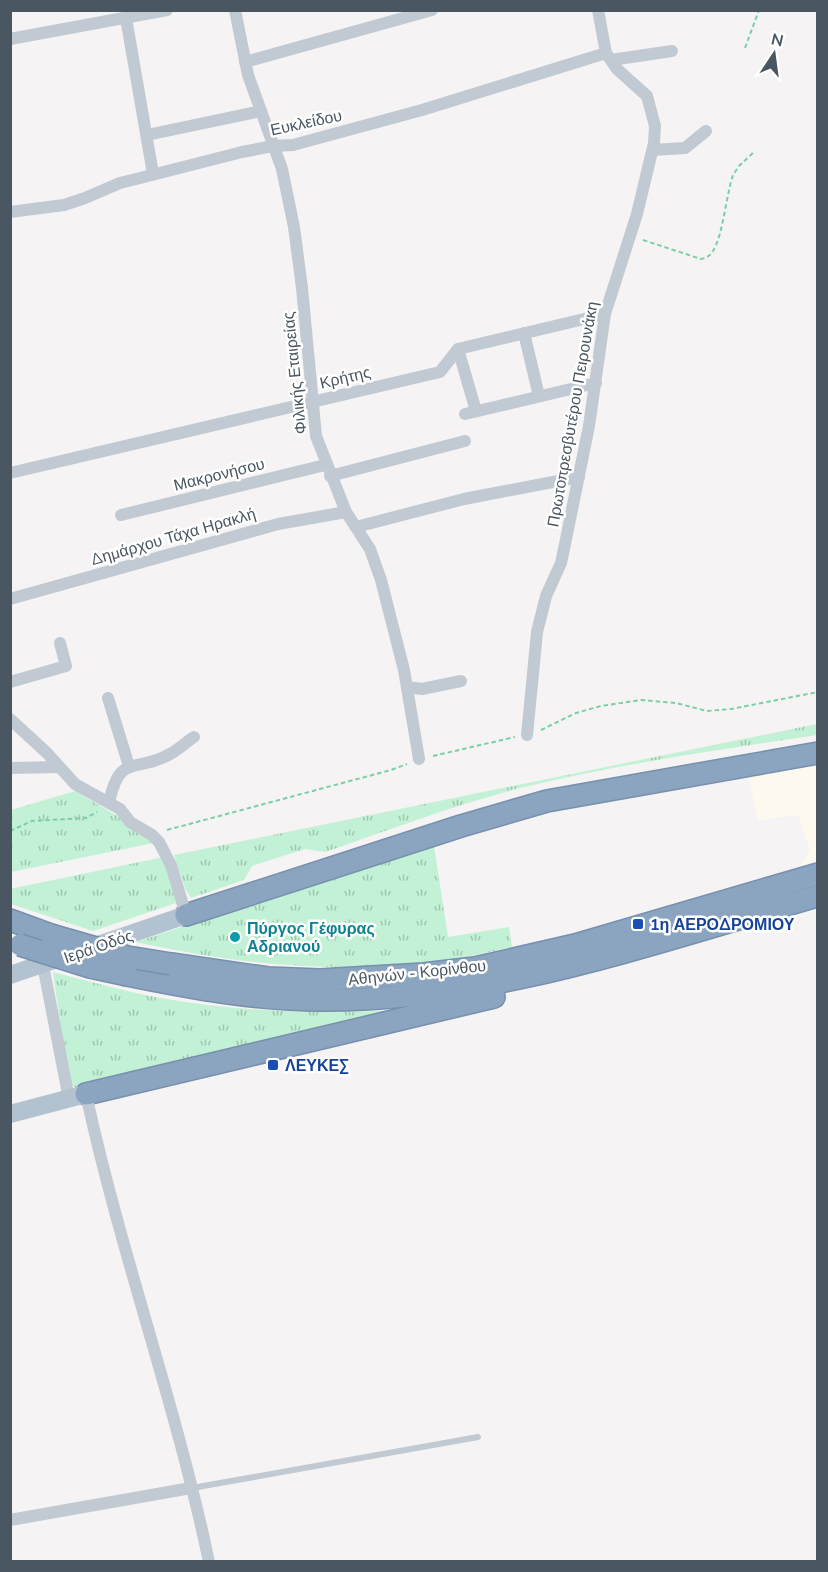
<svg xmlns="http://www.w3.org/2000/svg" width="828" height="1572" font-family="'Nunito Sans',sans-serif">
  <defs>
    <pattern id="grass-tufts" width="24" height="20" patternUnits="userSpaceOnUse" patternTransform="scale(1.5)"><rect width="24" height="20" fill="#c3f1d5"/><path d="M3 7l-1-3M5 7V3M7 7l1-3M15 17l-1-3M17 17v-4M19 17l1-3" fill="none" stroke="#a0c6b0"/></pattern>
  </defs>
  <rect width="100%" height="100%" fill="#f5f3f3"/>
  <!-- commercial -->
  <path fill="#fdf9ef" d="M 817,763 L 817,861 L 799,866 L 810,850 L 798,815 L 758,821 L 748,775 Z"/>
  <!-- grass -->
  <g fill="url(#grass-tufts)">
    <path d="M 817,724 L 817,735 C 718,750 618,764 520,788 C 454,805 389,830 325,852 L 305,849 L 252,866 L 244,880 L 191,898 L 185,888 L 174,855 Z"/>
    <path d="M 75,791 L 119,817 L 154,843 L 11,872 L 11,810 Z"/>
    <path d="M 434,846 L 448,937 L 509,927 L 512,947 C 491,951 470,957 449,960 C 342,975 241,965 135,942 Z"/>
    <path d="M 164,857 L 176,903 L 93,931 L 11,904 L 10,889 Z"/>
    <path d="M 53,972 C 87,981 121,990 155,997 C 236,1012 318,1014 400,1010 L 78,1090 L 72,1085 L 68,1078 Z"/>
  </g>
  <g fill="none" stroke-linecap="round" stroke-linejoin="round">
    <!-- highway casing -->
    <g stroke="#7690ad" stroke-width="24">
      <g id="highway">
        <path d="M 186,915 L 461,826 L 547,801 L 818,753"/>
        <path d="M 10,920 L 51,935"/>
        <path d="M 171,964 L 268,978 L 320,980 L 423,974 L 475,968 L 575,945 L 818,874"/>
        <path d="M 127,975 C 191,988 255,1000 321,1000 C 496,1001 652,942 818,896"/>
        <path d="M 86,1094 L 494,997"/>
      </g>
    </g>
    <!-- path -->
    <g stroke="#7ad0a6" stroke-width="2" stroke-dasharray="4.5 3" stroke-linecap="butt">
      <path d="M 745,48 L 759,10"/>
      <path d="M 643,240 L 701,259 C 706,258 710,256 713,251 C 723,235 726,196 733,175 L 739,166 L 754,152"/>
      <path d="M 541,730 L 576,713 L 601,706 L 641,700 L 676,703 L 707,711 L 731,709 L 818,692"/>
      <path d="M 433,756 L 515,737"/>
      <path d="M 167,830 L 391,770 L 407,764"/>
      <path d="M 10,831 L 32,821 L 86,818 L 97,812"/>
    </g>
    <!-- lane -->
    <path stroke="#c1cad2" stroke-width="6" d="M 192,1488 L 478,1437"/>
    <!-- street -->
    <g stroke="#c1cad2" stroke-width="12">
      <path d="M 235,10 L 248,75 L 282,169 L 294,227 L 302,288 L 316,436 L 346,512 L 370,549 L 381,580 L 404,670 L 419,759"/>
      <path d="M 126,18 L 153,174"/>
      <path d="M 10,39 L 167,10"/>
      <path d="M 611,60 L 672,51"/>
      <path d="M 245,62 L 432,10"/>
      <path d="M 147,135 L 261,111"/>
      <path d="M 653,150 L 685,148 L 706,131"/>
      <path d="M 10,212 L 64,205 L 85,198 L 120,183 L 148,176 L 242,152 L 273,146 L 293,145 L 422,110 L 606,53"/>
      <path d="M 524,333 L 539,396"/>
      <path d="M 458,349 L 476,411"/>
      <path d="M 465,414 L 596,383"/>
      <path d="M 10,473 L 440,372 L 458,349 L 605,314"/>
      <path d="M 330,476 L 465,441"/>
      <path d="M 121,515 L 325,465"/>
      <path d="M 356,527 L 464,499 L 579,477"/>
      <path d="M 10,599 L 278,524 L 346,512"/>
      <path d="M 10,682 L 66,666 L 60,643"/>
      <path d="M 407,687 L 422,689 L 461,681"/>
      <path d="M 108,698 L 129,766"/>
      <path d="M 10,719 L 47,753 L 75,784 L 120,809 L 130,822 L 152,835 L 159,842 L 171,865 L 186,915"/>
      <path d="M 527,735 L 537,632 L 546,596 L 561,563 L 565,544 L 589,426 L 605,314 L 637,214 L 654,143 L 655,126 L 647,96 L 617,69 L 606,53 L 598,10"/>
      <path d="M 10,768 L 59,767"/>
      <path d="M 109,803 C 120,751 136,774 170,754 C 179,749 186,742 194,737"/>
      <path d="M 43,965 L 69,1099"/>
      <path d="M 86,1094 C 120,1252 176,1404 209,1562"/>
      <path d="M 10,1520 L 191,1488"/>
    </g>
    <!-- primary -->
    <g stroke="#b3c2d1" stroke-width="18">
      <path d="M 10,975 L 186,915"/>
      <path d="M 10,1114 L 86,1094"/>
    </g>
    <!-- highway -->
    <use href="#highway" stroke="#8ba5c1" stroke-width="21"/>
    <!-- highway-bridge casing -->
    <g stroke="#7690ad" stroke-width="24" stroke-linecap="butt">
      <g id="highway-bridge">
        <path d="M 51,935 L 128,957 L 171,964"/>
        <path d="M 20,945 L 90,967 L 127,975"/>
      </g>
    </g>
    <!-- highway-bridge -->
    <use href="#highway-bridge" stroke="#8ba5c1" stroke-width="21"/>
  </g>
  <!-- markers -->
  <g fill="#1a4fb4" stroke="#fff" stroke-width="2">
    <rect x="632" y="918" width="12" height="12" rx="3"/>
    <rect x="267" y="1059" width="12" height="12" rx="3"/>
  </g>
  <circle fill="#0f9aa8" stroke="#fff" stroke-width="2" cx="235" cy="937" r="6"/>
  <g text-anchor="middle" stroke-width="5" stroke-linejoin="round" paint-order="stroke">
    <!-- street labels -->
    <g font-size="16" fill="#4a5661" stroke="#fff">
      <text transform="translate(306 122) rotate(-12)" y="6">Ευκλείδου</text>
      <text transform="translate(294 373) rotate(-96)" y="6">Φιλικής Εταιρείας</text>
      <text transform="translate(345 377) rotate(-13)" y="6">Κρήτης</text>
      <text transform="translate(572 414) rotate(-80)" y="6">Πρωτοπρεσβυτέρου Πειρουνάκη</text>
      <text transform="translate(219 474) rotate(-14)" y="6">Μακρονήσου</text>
      <text transform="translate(173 536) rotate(-16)" y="6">Δημάρχου Τάχα Ηρακλή</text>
      <text transform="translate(98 946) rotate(-19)" y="6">Ιερά Οδός</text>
      <text transform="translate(417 972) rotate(-6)" y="6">Αθηνών - Κορίνθου</text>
    </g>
    <!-- transit labels -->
    <g font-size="16" font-weight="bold" fill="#164399" stroke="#fff" text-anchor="start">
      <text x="650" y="930">1η ΑΕΡΟΔΡΟΜΙΟΥ</text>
      <text x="285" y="1071">ΛΕΥΚΕΣ</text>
    </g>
    <!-- culture labels -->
    <g font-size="16" font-weight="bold" fill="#0d838f" stroke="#fff" text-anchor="start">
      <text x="247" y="934">Πύργος Γέφυρας<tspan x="247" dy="18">Αδριανού</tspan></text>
    </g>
  </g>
  <!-- border -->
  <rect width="828" height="1572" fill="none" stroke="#4a5661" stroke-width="24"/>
  <!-- north arrow -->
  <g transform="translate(774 54) rotate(13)" stroke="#ffffff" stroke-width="4.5" paint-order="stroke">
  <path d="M0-4.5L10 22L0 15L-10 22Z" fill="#4a5661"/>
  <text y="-9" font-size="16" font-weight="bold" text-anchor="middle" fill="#4a5661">N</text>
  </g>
</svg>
